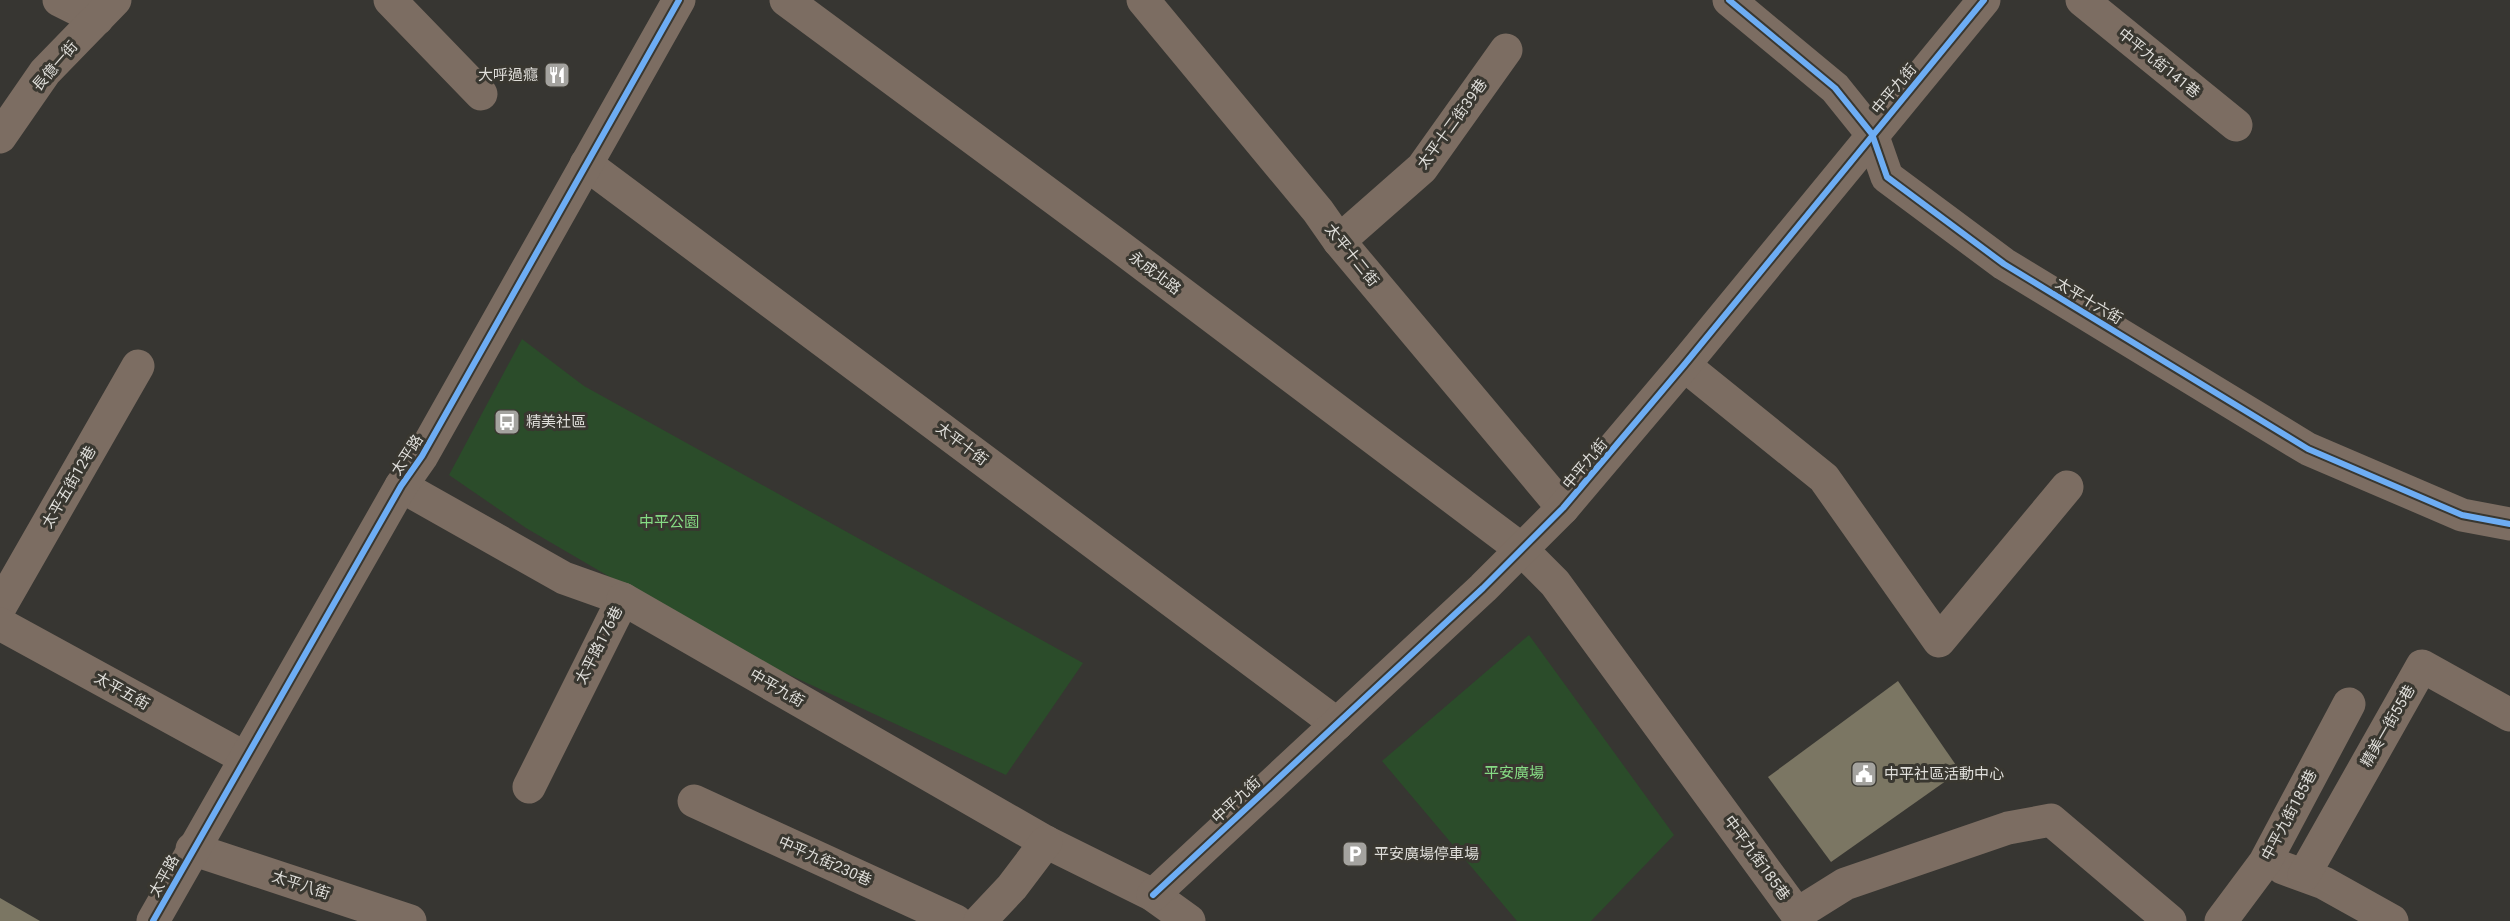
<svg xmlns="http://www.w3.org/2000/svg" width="2510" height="921" font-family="Roboto,'Noto Sans TC',sans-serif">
  <rect width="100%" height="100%" fill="#373632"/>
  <!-- green -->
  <g fill="#2b4c2a">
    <path d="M 522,339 L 584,386 L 1083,663 L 1006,775 L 768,665 L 639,594 L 526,528 L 449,475 Z"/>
    <path d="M 1529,635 L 1674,835 L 1591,921 L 1517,921 L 1382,761 Z"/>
  </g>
  <!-- building -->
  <g fill="#7b7663">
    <path d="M 1898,681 L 1960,771 L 1831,862 L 1768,777 Z"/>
    <path d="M 0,898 L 40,921 L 0,921 Z"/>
  </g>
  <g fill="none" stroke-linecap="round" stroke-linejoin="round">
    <!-- minor -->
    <g stroke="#7c6d62" stroke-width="33">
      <path d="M 59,0 L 97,19"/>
      <path d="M 390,0 L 481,94"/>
      <path d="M 786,0 L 1116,244 L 1521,549 L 1555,583 L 1797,914 L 1799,921"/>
      <path d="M 1143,0 L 1318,211 L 1339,241 L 1563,508"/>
      <path d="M 1729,0 L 1835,88 L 1872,134 L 1887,177 L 2004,264 L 2308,449 L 2462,515 L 2510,524"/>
      <path d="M 2082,0 L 2236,125"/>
      <path d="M 0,137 L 45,72 L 115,0"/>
      <path d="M 586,164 L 1337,724"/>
      <path d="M 1339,241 L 1422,168 L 1506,50"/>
      <path d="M 1684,365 L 1824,478 L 1939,641 L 2067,487"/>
      <path d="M 401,486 L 564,578 L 623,599 L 529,787"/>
      <path d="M 623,599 L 1046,842 L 1153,895 L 1189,921"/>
      <path d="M 0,607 L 138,366"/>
      <path d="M 0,624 L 245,758"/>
      <path d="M 694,801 L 956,921"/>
      <path d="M 192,849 L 410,921"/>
      <path d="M 2283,868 L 2324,883 L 2392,921"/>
      <path d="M 2304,875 L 2422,666 L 2510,715"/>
      <path d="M 1153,895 L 1483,588 L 1563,508 L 1684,365 L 1984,0"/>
      <path d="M 1797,914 L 1845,884 L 2008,828 L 2051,820 L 2170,921"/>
      <path d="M 153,921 L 401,486 L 422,456 L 679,0"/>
      <path d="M 980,921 L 1012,887 L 1046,842"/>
      <path d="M 2221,921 L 2265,862 L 2349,704"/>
    </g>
    <!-- cycleway casing -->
    <g stroke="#393730" stroke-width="10">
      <g id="cycleway">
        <path d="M 1729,0 L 1835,88 L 1872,134 L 1887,177 L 2004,264 L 2308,449 L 2462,515 L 2510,524"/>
        <path d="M 1153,895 L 1483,588 L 1563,508 L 1684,365 L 1984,0"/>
        <path d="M 153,921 L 401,486 L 422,456 L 679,0"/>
      </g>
    </g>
    <!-- cycleway -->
    <use href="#cycleway" stroke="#6dadf4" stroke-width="6"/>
  </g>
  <!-- icons -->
  <defs>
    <g id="restaurant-square" transform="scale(1.35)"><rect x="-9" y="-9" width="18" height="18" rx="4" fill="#a4a39f" stroke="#393730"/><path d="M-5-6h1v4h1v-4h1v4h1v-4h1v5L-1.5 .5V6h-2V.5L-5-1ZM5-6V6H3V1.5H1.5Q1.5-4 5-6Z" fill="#fff"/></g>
    <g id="bus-square" transform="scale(1.35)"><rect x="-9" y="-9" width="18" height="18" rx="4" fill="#a4a39f" stroke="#393730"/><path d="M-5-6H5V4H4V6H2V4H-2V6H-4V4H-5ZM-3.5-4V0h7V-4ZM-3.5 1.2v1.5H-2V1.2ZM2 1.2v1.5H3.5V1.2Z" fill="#fff"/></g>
    <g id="civic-square" transform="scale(1.35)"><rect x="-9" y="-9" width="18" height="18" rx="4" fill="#a4a39f" stroke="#393730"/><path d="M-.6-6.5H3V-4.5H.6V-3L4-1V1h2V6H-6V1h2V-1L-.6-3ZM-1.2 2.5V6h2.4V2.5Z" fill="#fff"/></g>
    <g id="parking-square" transform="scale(1.35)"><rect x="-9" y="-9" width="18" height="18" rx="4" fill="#a4a39f" stroke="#393730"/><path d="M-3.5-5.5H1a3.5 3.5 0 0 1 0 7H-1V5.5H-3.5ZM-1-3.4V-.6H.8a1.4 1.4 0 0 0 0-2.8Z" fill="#fff"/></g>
  </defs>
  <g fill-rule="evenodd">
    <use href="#restaurant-square" x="557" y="75"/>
    <use href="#bus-square" x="507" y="422"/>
    <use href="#civic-square" x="1864" y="774"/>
    <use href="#parking-square" x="1355" y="854"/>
  </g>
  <g text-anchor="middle" stroke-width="6" stroke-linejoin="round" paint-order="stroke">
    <!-- street labels -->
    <g font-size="15" fill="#dfdeda" stroke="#393730">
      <text transform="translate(2159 63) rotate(39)" y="5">中平九街141巷</text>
      <text transform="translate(55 66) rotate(-49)" y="5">長億一街</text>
      <text transform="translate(1894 89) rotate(-50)" y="5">中平九街</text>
      <text transform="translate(1452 124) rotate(-54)" y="5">太平十二街39巷</text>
      <text transform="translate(1352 255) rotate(51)" y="5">太平十二街</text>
      <text transform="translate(1155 273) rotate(37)" y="5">永成北路</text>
      <text transform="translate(2089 301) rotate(31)" y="5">太平十六街</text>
      <text transform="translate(962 444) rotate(37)" y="5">太平十街</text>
      <text transform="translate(407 455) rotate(-57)" y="5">太平路</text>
      <text transform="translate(1585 464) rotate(-50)" y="5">中平九街</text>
      <text transform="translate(69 487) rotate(-60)" y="5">太平五街12巷</text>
      <text transform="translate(599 645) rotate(-63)" y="5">太平路176巷</text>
      <text transform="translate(777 688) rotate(30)" y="5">中平九街</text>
      <text transform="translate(122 691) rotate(29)" y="5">太平五街</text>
      <text transform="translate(2388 726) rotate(-60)" y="5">精美一街55巷</text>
      <text transform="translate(1236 800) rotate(-43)" y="5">中平九街</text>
      <text transform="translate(2289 815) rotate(-62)" y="5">中平九街185巷</text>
      <text transform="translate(1757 858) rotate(54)" y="5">中平九街185巷</text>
      <text transform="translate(825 861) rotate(24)" y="5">中平九街230巷</text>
      <text transform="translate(164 876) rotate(-61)" y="5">太平路</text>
      <text transform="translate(301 885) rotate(18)" y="5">太平八街</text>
    </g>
    <!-- poi labels -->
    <g font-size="15" fill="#dfdeda" stroke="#393730" text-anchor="start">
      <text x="538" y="80" text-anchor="end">大呼過癮</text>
      <text x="526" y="427">精美社區</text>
      <text x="1884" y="779">中平社區活動中心</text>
      <text x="1374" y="859">平安廣場停車場</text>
    </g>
    <!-- park labels -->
    <g font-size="15" fill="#86db84" stroke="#393730">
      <text x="669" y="527">中平公園</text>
      <text x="1514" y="778">平安廣場</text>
    </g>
  </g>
</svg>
